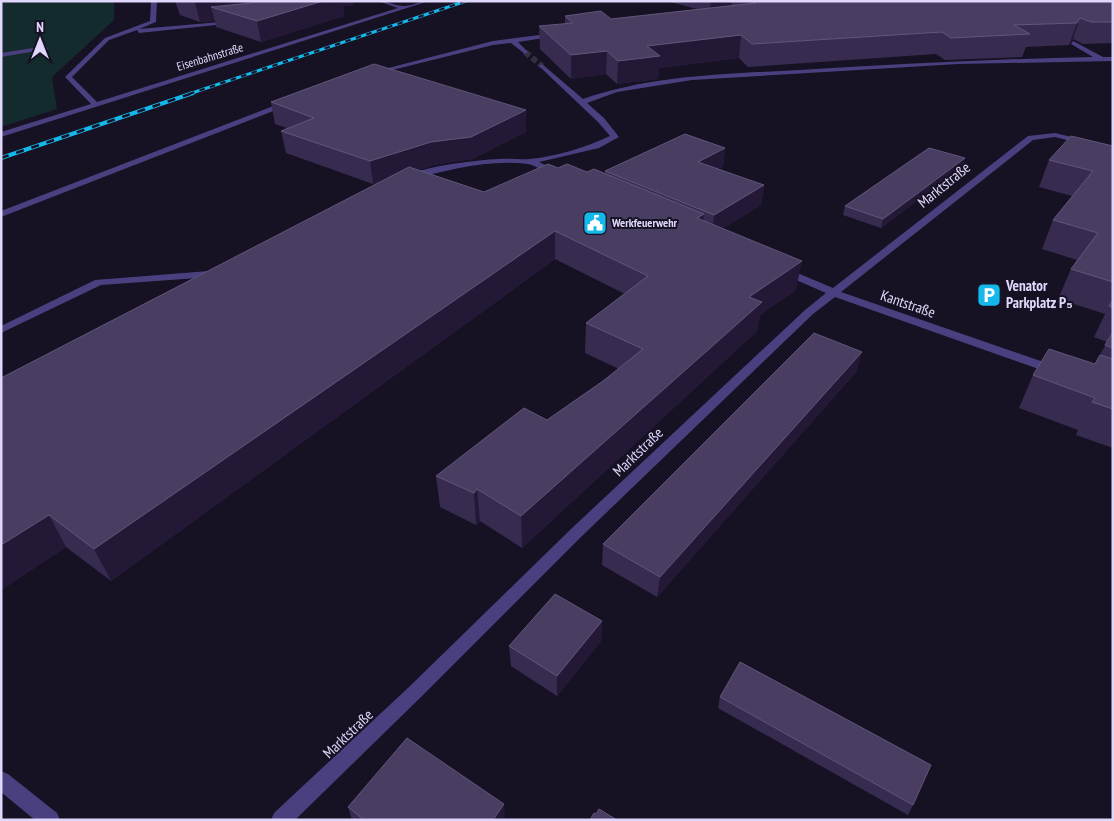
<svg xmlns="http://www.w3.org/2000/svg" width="1114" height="821" font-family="'PT Sans Narrow',sans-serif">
  <rect width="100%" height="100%" fill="#171124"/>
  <!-- green -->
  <path fill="#142b2d" d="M 1,1 L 114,1 L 114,20 L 52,77 L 57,109 L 1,127 Z"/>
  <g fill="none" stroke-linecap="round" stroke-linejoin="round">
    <!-- minor-tunnel -->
    <path stroke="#352f44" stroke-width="6" stroke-dasharray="6 3" stroke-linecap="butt" d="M 525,52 L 542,66"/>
    <!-- minor -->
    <g fill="#4b407f" fill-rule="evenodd">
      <path d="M 151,1 L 157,1 L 156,22 L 139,29 L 232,21 L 235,23 L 139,33 L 137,30 L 109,40 L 72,77 L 97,102 L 398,8 L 378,1 C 387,1 395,6 404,6 C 412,6 420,1 429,1 L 1,137 L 1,132 L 91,104 L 65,77 L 105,38 L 150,21 Z"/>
      <path d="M 555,33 L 557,36 L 518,42 L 528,52 L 525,54 L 511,43 L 493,45 L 372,75 L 369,73 L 493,41 Z"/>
      <path d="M 1073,41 L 1103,57 L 1113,57 L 1113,61 L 958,64 L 692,80 L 617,92 L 587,103 L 604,118 L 619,137 L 599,148 L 539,162 L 560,172 L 560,176 C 549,177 539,166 528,164 C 489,159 447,170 410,180 L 406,177 C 420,166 479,160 499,159 C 509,158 520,160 529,159 C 555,157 587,147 610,136 L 598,122 L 540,67 L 539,66 L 542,64 L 583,99 C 652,75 726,74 799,70 C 897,64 995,59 1093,57 L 1071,44 Z"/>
      <path d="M 46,46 L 48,49 L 1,57 L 1,53 Z"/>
      <path d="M 284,102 L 291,104 L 1,217 L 1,211 Z"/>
      <path d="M 1055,133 L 1113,147 L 1113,152 L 1055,137 L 1033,140 L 841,292 L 1058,367 L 1060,370 L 1058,373 L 1050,373 L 835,297 L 813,314 L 581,537 L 421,697 L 295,820 L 271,820 L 274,813 L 409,687 L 571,529 L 805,310 L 826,293 L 780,273 L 780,269 L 788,269 L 833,288 L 1028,136 Z"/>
      <path d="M 215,269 L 220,272 L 211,277 L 101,285 L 1,333 L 1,326 L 95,280 L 209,271 Z"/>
      <path d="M 1,771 L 8,774 L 57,813 L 60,820 L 35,820 L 1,792 Z"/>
    </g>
    <!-- rail-far1 casing -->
    <g stroke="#15b8ea" stroke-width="3">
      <path id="rail-far1" d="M 189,94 L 466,1"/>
    </g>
    <!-- rail casing -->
    <g stroke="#15b8ea" stroke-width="4">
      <path id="rail" d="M 1,158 L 193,93"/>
    </g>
    <!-- rail-far1 -->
    <use href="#rail-far1" stroke="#171124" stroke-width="2" stroke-dasharray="5.5" stroke-linecap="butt"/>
    <!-- rail -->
    <use href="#rail" stroke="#171124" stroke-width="2.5" stroke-dasharray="8" stroke-linecap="butt"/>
  </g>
  <!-- wall -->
  <g fill="#382b50">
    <path d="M 175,1 L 352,1 L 353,5 L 343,6 L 344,16 L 261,42 L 216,27 L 215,21 L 200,22 L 180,15 Z"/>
    <path d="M 666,1 L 1113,1 L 1113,43 L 1083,44 L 1073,39 L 1069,45 L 1026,47 L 1022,57 L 945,60 L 936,54 L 748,67 L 739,58 L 659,68 L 658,79 L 617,84 L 606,74 L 571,79 L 540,49 L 539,26 L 565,24 L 565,16 L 611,19 L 697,9 Z"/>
    <path d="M 271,102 L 526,132 L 472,159 L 433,165 L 418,170 L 484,192 L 558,168 L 587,172 L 605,174 L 605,171 L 725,148 L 723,166 L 718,169 L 764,185 L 761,205 L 722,229 L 796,290 L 760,315 L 757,331 L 522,548 L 480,521 L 476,525 L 440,507 L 436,476 L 547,420 L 603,381 L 619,369 L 585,353 L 586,323 L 625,294 L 555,259 L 111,581 L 66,547 L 1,590 L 1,378 L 380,182 L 373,184 L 286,153 L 281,131 L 287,128 L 275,124 Z"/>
    <path d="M 1113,146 L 1113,448 L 1076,435 L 1078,430 L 1019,408 L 1033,375 L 1095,364 L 1107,342 L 1094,337 L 1105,314 L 1058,299 L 1071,269 L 1077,260 L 1042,249 L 1053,220 L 1072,196 L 1039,187 L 1049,160 Z"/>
    <path d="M 965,158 L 962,167 L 881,228 L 843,215 L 845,206 Z"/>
    <path d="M 857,371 L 657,597 L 602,565 L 603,544 Z"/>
    <path d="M 602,621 L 601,641 L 557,696 L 511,666 L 509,646 Z"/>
    <path d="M 720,697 L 913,805 L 908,815 L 718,708 Z"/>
    <path d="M 348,807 L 505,820 L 352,820 Z"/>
  </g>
  <!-- shaded-wall -->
  <g fill="#231937">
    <path d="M 200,1 L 250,1 L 253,17 L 211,7 L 215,21 L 200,22 L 195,2 Z"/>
    <path d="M 323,1 L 352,1 L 353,5 L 343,6 L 344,16 L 261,42 L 257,21 Z"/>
    <path d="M 711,1 L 732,1 L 731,11 L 710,13 Z"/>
    <path d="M 1080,18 L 1073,39 L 1069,45 L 1077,23 Z"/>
    <path d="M 741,35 L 739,58 L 659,68 L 658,79 L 617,84 L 618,61 L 647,46 Z"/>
    <path d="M 607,51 L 606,74 L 571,79 L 571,55 Z"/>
    <path d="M 526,110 L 526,132 L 472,159 L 433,165 L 373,184 L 370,161 Z"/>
    <path d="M 725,148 L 723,166 L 696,180 L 698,162 Z"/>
    <path d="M 965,158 L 962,167 L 881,228 L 883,219 Z"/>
    <path d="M 764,185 L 761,205 L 712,235 L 714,215 Z"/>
    <path d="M 704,214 L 701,241 L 697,218 Z"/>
    <path d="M 555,231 L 555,259 L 111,581 L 94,549 Z"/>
    <path d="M 802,261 L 796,290 L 760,315 L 757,331 L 522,548 L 521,516 L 749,297 Z"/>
    <path d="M 862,352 L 857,371 L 657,597 L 660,577 Z"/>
    <path d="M 477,489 L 480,521 L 476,525 L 474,493 Z"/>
    <path d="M 49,515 L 66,547 L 1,590 L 1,545 Z"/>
    <path d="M 602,621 L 601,641 L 557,696 L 557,676 Z"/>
    <path d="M 504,804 L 505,820 L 493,820 Z"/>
  </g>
  <!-- building -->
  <g fill="#4a3d62" stroke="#61567a">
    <path d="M 252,1 L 323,1 L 257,21 L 211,7 L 251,3 Z"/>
    <path d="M 750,1 L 1113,1 L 1113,22 L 1091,22 L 1080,18 L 1077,23 L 1014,25 L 1030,34 L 951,38 L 942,32 L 752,44 L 741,35 L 647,46 L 660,56 L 618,61 L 607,51 L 571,55 L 539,26 L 573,23 L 565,16 L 601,11 L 611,19 L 756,3 Z"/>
    <path d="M 374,64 L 526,110 L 471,137 L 431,142 L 370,161 L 281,131 L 314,118 L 271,102 Z"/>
    <path d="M 685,134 L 725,148 L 698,162 L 764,185 L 714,215 L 605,171 Z"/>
    <path d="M 1071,136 L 1113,146 L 1113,282 L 1071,269 L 1098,233 L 1053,220 L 1093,171 L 1049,160 Z"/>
    <path d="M 929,148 L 965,158 L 883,219 L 845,206 Z"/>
    <path d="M 548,164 L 558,168 L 567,164 L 587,172 L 594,169 L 704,214 L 697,218 L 802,261 L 749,297 L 762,302 L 521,516 L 477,489 L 474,493 L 436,476 L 524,408 L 547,420 L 603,381 L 643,349 L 586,323 L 648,276 L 555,231 L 94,549 L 49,515 L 1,545 L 1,378 L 409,167 L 484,192 Z"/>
    <path d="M 1113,300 L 1113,308 L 1109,306 Z"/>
    <path d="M 1113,332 L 1113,348 L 1105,345 Z"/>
    <path d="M 814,333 L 862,352 L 660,577 L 603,544 Z"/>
    <path d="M 1049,349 L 1095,364 L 1100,355 L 1113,359 L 1113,409 L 1092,402 L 1095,398 L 1033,375 Z"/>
    <path d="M 555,594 L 602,621 L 557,676 L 509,646 Z"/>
    <path d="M 740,662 L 931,765 L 913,805 L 720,697 Z"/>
    <path d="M 407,738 L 504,804 L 493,820 L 364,820 L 348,807 Z"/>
    <path d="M 599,809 L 617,820 L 590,820 L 594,813 L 596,814 Z"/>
  </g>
  <!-- icons -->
  <defs>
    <g id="civic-square" transform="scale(1.25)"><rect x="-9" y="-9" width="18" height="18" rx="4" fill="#15b8ea" stroke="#171124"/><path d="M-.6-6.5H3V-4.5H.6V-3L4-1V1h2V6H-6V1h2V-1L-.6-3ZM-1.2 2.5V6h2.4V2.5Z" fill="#fff"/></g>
    <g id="parking-square" transform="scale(1.25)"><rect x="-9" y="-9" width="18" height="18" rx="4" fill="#15b8ea" stroke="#171124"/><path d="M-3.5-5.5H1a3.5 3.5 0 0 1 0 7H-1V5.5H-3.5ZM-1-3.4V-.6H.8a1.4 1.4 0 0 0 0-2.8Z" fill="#fff"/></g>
  </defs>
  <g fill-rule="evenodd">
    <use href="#civic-square" x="595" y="223"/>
    <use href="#parking-square" x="989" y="295"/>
  </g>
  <g text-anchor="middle" stroke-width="4" stroke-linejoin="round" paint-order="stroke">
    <!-- far-street labels -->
    <g font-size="12" fill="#e0d7fb" stroke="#171124">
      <text transform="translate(210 57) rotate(-17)" y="4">Eisenbahnstraße</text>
    </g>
    <!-- far-poi labels -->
    <g font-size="12" font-weight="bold" fill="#e0d7fb" stroke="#171124" text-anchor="start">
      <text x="612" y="227">Werkfeuerwehr</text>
    </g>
    <!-- street labels -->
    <g font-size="15" fill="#e0d7fb" stroke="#171124">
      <text transform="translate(944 185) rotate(-39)" y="5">Marktstraße</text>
      <text transform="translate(908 304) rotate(19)" y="5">Kantstraße</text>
      <text transform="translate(638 452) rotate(-44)" y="5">Marktstraße</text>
      <text transform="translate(348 734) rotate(-44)" y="5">Marktstraße</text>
    </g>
    <!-- poi labels -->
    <g font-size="15" font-weight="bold" fill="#e0d7fb" stroke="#171124" text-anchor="start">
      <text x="1006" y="291">Venator<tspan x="1006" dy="17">Parkplatz P₅</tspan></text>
    </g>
  </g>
  <!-- border -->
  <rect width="1114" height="821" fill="none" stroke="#e0d7fb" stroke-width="5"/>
  <!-- north arrow -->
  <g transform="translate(40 40)" stroke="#171124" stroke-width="4" paint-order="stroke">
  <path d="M0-4L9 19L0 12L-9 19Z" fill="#e0d7fb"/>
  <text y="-8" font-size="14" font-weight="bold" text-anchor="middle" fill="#e0d7fb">N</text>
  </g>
</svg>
